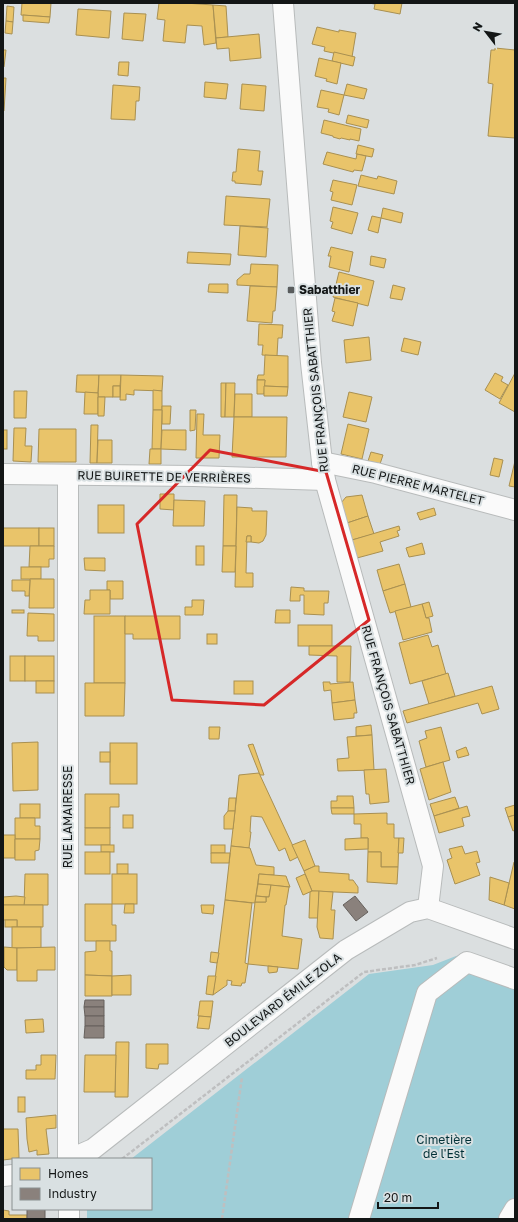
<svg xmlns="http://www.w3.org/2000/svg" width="518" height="1222" font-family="'Golos Text',sans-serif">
  <rect width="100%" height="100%" fill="#dbdfe0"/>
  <!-- green -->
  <path fill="#9fced7" d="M 465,955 L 515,972 L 515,1219 L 87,1219 L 87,1209 L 151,1209 L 151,1159 L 131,1159 L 369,974 L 433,965 L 456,956 Z"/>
  <!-- homes -->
  <g fill="#e9c46a" stroke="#a99051">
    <path d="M 22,3 L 51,3 L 50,17 L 21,15 Z"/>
    <path d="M 159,3 L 185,3 L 213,5 L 216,43 L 204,45 L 202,26 L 187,25 L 185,43 L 163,41 L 165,20 L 157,19 Z"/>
    <path d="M 368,3 L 402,3 L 400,14 L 374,9 L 375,4 Z"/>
    <path d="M 213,5 L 226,6 L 228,37 L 216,38 Z"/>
    <path d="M 7,6 L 14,7 L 13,22 L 6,21 Z"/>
    <path d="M 78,9 L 111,11 L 109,38 L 76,35 Z"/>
    <path d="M 124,13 L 146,14 L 143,41 L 122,39 Z"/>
    <path d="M 23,15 L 50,17 L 49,23 L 23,21 Z"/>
    <path d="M 6,21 L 13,22 L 12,34 L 5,33 Z"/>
    <path d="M 317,27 L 339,32 L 339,30 L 356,33 L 352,57 L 324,51 L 325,47 L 312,44 Z"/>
    <path d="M 259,34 L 261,58 L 230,61 L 229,48 L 217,49 L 216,38 Z"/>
    <path d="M 495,48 L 515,50 L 515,138 L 488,136 L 493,84 L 488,83 L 491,50 L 495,50 Z"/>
    <path d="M 3,50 L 6,50 L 4,67 L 3,67 Z"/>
    <path d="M 334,52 L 355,57 L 353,66 L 332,61 Z"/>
    <path d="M 319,58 L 341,63 L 337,84 L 326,81 L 327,79 L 315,76 Z"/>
    <path d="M 119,62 L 129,62 L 128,76 L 118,75 Z"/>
    <path d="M 3,78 L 6,78 L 4,111 L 3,111 Z"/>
    <path d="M 205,82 L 228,84 L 226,99 L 204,97 Z"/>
    <path d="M 242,84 L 266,86 L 264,111 L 240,109 Z"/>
    <path d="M 347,84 L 367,89 L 364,99 L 344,95 Z"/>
    <path d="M 113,85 L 140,87 L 139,101 L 136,101 L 135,120 L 111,119 Z"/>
    <path d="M 321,90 L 344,95 L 339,115 L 328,112 L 329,109 L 317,107 Z"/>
    <path d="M 348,115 L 369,120 L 367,128 L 346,123 Z"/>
    <path d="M 324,120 L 361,129 L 359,141 L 350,139 L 350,140 L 341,138 L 340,139 L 333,137 L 333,136 L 321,133 Z"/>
    <path d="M 358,145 L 374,149 L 372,157 L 356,154 Z"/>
    <path d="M 238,149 L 260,151 L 258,171 L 263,171 L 261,185 L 235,183 L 235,181 L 232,181 L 233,172 L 236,172 Z"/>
    <path d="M 327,152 L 356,159 L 357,154 L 366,156 L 362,171 L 354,170 L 353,172 L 323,164 Z"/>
    <path d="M 361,175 L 377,179 L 378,176 L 397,181 L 394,194 L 358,186 Z"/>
    <path d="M 333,180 L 357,185 L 352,205 L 331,200 L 333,192 L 330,191 Z"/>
    <path d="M 226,196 L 270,199 L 267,227 L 224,225 Z"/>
    <path d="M 333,207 L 358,213 L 352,234 L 331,228 L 333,222 L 330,221 Z"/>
    <path d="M 383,208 L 403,213 L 401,223 L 381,218 Z"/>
    <path d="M 372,216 L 381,218 L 378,233 L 368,230 Z"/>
    <path d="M 240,226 L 268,228 L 266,257 L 238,255 Z"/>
    <path d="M 331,247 L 353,252 L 349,272 L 329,267 L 331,256 L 328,256 Z"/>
    <path d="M 188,252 L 231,254 L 230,265 L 187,263 Z"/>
    <path d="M 371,256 L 386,259 L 384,268 L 370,265 Z"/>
    <path d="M 251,264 L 278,265 L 277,287 L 237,285 L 237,280 L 244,274 L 250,274 Z"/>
    <path d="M 339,272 L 374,281 L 368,306 L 333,297 Z"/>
    <path d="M 209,284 L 228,284 L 228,293 L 208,292 Z"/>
    <path d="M 393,285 L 405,288 L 402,300 L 390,298 Z"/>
    <path d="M 250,286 L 277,287 L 275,311 L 273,311 L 272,323 L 247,321 Z"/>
    <path d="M 335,298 L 358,303 L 353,326 L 332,321 L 335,312 L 332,311 Z"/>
    <path d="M 259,324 L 283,325 L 282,338 L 278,338 L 277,356 L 262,355 L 263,345 L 258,345 Z"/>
    <path d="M 369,337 L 371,360 L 346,363 L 344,340 Z"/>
    <path d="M 404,338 L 421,342 L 418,355 L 401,351 Z"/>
    <path d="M 265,355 L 288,356 L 288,387 L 264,386 L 265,380 L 257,380 L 258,375 L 264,375 Z"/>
    <path d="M 495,373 L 503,377 L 501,381 L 508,385 L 500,399 L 485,390 Z"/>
    <path d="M 515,373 L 515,412 L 499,403 Z"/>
    <path d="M 77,375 L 99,375 L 98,393 L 76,392 Z"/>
    <path d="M 99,375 L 121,375 L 120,386 L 113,386 L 113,397 L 98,397 Z"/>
    <path d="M 121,375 L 163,376 L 162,391 L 134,390 L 134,395 L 126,394 L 126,400 L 120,400 Z"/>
    <path d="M 257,380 L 265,380 L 264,394 L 257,394 Z"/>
    <path d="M 221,383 L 226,383 L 225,417 L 221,417 Z"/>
    <path d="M 226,383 L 235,383 L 234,417 L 225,417 Z"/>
    <rect x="113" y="386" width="7" height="11"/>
    <path d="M 264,386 L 288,387 L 287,396 L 264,396 Z"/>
    <path d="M 153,390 L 162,391 L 162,410 L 153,410 Z"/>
    <path d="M 14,391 L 27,391 L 26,418 L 14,418 Z"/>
    <path d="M 85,392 L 98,393 L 98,414 L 84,414 Z"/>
    <path d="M 349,392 L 372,397 L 366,422 L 343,417 Z"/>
    <path d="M 235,394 L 252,394 L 252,417 L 234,417 Z"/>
    <path d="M 98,397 L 105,397 L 104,416 L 98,416 Z"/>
    <path d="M 162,406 L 171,406 L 170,424 L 162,424 Z"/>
    <path d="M 153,410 L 162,410 L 161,449 L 152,449 Z"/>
    <path d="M 190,410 L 196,410 L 195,430 L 190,431 Z"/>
    <path d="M 197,414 L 204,414 L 203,435 L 220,435 L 219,458 L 196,458 Z"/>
    <path d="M 234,417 L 287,417 L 286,457 L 232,457 Z"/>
    <path d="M 348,424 L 369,429 L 362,459 L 341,454 Z"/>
    <path d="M 91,425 L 98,425 L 97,463 L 90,463 Z"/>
    <path d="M 14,428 L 26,428 L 25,446 L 32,446 L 31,462 L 13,461 Z"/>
    <path d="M 39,429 L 76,429 L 76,462 L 38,462 Z"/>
    <rect x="3" y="430" width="4" height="19"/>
    <path d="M 162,430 L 186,430 L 186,450 L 161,449 Z"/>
    <path d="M 98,440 L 112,440 L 112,463 L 97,463 Z"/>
    <path d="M 150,449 L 161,449 L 161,464 L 149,464 Z"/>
    <path d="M 371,452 L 383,455 L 380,464 L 368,461 Z"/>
    <path d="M 494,458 L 503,460 L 499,477 L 490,475 Z"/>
    <path d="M 515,461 L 515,487 L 509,486 Z"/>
    <path d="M 160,494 L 174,494 L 174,510 L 160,509 Z"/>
    <path d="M 224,495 L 237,495 L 236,546 L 223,546 Z"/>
    <path d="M 362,495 L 368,516 L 347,523 L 341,503 L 346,497 Z"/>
    <path d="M 174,500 L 205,501 L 204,526 L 173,526 Z"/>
    <rect x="98" y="505" width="26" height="28"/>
    <path d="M 237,507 L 252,508 L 252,511 L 267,511 L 266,535 L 263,541 L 259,543 L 251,542 L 251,536 L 247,536 L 246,573 L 253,573 L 253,587 L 235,587 Z"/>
    <path d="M 434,508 L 436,515 L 420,520 L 417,513 Z"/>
    <path d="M 368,516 L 374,534 L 352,540 L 347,523 Z"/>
    <path d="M 399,526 L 400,530 L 397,531 L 399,536 L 380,542 L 383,551 L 357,558 L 352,540 Z"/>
    <rect x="3" y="528" width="36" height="18"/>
    <rect x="39" y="528" width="15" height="18"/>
    <path d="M 247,536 L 251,536 L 251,542 L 246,542 Z"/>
    <path d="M 422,543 L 425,554 L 409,557 L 406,548 Z"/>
    <path d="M 30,546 L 54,546 L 54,559 L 49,559 L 49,567 L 29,567 Z"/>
    <rect x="196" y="546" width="8" height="19"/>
    <path d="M 223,546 L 236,546 L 235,572 L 222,572 Z"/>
    <path d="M 84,558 L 105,558 L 105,571 L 85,570 Z"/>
    <path d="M 399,564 L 405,584 L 383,591 L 377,570 Z"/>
    <rect x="21" y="567" width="20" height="12"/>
    <path d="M 30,579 L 54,579 L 54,608 L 29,608 Z"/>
    <path d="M 12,580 L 30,580 L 29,596 L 25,596 L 25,591 L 12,591 Z"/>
    <path d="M 107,581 L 123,581 L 123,599 L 110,599 L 110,590 L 107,590 Z"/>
    <path d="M 405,584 L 411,607 L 390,613 L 383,591 Z"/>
    <path d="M 291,587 L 304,588 L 304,591 L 329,591 L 328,603 L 324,603 L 324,615 L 304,614 L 304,595 L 300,595 L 300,601 L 290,601 Z"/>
    <path d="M 90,590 L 110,590 L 110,614 L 84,614 L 85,600 L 90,600 Z"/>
    <path d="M 192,600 L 204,600 L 203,615 L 185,615 L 185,607 L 192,607 Z"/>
    <path d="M 429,602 L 433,616 L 426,618 L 422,604 Z"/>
    <path d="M 422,604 L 426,618 L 429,618 L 432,632 L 403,640 L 395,611 Z"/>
    <rect x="12" y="610" width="12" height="3"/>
    <path d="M 276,610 L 290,610 L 290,623 L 275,623 Z"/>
    <path d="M 28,613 L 54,614 L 54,641 L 38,641 L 38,636 L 27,636 Z"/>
    <rect x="94" y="616" width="31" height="67"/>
    <path d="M 125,616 L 180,616 L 180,639 L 133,639 L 133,634 L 125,634 Z"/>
    <rect x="298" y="625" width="34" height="21"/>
    <rect x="207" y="634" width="10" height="10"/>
    <path d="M 428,635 L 432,647 L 438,645 L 446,674 L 410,684 L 399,643 Z"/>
    <path d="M 309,646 L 351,646 L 350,682 L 337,682 L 337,656 L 309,655 Z"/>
    <rect x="10" y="656" width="15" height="25"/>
    <rect x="25" y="656" width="29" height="25"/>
    <path d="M 448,673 L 455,696 L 429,704 L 422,681 Z"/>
    <rect x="36" y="681" width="18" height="12"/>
    <rect x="234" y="681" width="19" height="13"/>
    <path d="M 323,682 L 330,682 L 330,684 L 353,682 L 355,700 L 332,703 L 331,690 L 324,691 Z"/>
    <path d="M 85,683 L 125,683 L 124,716 L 85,716 Z"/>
    <path d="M 492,686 L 499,709 L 482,714 L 478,703 L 407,723 L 403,711 Z"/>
    <path d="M 355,700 L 357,713 L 354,713 L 354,718 L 334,720 L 332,703 Z"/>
    <path d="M 371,725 L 372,735 L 356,736 L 356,727 Z"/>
    <path d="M 209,727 L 220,727 L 219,739 L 209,739 Z"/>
    <path d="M 441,727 L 450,760 L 426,767 L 419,741 L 427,738 L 425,731 Z"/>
    <path d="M 372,735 L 374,770 L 338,771 L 337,759 L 349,758 L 347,737 Z"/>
    <path d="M 38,742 L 38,790 L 13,791 L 12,743 Z"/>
    <rect x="110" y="743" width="27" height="41"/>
    <path d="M 253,744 L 264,775 L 260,775 L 248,745 Z"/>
    <path d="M 466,747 L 469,755 L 458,758 L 456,751 Z"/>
    <rect x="100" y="752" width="10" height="10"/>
    <path d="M 443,762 L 451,792 L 429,800 L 420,769 Z"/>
    <path d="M 386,769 L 389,802 L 370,804 L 369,794 L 366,794 L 364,770 Z"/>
    <path d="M 259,773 L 298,857 L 290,861 L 285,848 L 279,851 L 262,817 L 251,816 L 250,832 L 251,832 L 249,848 L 231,846 L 239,775 Z"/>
    <path d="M 85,794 L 119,794 L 119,807 L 110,807 L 110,828 L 85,828 Z"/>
    <path d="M 337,796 L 353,796 L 354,808 L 331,808 L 331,801 L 337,801 Z"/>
    <path d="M 455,797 L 459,808 L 434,816 L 430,804 Z"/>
    <path d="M 229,798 L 236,798 L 235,811 L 228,811 Z"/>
    <rect x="20" y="804" width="20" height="14"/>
    <path d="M 515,805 L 515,815 L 508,817 L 505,808 Z"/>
    <path d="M 467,806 L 470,816 L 462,818 L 464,826 L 439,833 L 434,816 Z"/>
    <path d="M 331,808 L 354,808 L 354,814 L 332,814 Z"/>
    <path d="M 228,811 L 235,811 L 233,829 L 224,829 L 224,816 Z"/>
    <path d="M 387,813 L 387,824 L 394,824 L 394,838 L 399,838 L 398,867 L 381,867 L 381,852 L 368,852 L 368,838 L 361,838 L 361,824 L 354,824 L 354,814 Z"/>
    <rect x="123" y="815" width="10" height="13"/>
    <path d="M 515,815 L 515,830 L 513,831 L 508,817 Z"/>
    <path d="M 15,818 L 35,818 L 35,826 L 40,826 L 40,839 L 15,839 Z"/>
    <rect x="85" y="828" width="25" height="17"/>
    <rect x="3" y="835" width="12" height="23"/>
    <path d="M 361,838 L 368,838 L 368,849 L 345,850 L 345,839 Z"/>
    <path d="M 399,838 L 404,838 L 403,853 L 398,853 Z"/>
    <path d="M 15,839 L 40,839 L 39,850 L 35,851 L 35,860 L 15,860 Z"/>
    <path d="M 305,840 L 315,866 L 304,871 L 292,845 Z"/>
    <rect x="101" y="845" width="13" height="7"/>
    <rect x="211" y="845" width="14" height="8"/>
    <path d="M 231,846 L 250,848 L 256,865 L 274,867 L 274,875 L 259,874 L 255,903 L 225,900 Z"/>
    <path d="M 462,846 L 465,854 L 477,851 L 480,862 L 476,863 L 480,875 L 455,884 L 447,860 L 452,858 L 449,849 Z"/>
    <rect x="85" y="852" width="25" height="22"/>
    <path d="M 368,852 L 381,852 L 381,867 L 398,867 L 397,884 L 367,882 Z"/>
    <path d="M 211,853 L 230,853 L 229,863 L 211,863 Z"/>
    <path d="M 514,862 L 515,862 L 515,909 L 504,905 Z"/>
    <rect x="117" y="864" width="11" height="10"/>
    <path d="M 315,866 L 319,866 L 319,872 L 349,874 L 349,880 L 353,880 L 358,887 L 358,893 L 312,891 L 304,871 Z"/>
    <path d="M 25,874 L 48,874 L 48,905 L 24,905 Z"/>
    <rect x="112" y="874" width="25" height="30"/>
    <path d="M 259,874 L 286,876 L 290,887 L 258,884 Z"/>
    <path d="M 305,874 L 312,891 L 303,895 L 296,878 Z"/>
    <path d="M 490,877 L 509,883 L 504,905 L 489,900 Z"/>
    <path d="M 258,884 L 271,885 L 269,897 L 256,896 Z"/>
    <path d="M 271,885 L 289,887 L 286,905 L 285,905 L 282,936 L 302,939 L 298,969 L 248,964 L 255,902 L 266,902 L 266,897 L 269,897 Z"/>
    <path d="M 312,891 L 319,891 L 318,918 L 309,918 L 310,892 Z"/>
    <path d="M 319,891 L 333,892 L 331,910 L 335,910 L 333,939 L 320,938 L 317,927 Z"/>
    <path d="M 16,896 L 25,897 L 24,905 L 3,905 L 3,897 Z"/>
    <path d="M 256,896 L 266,897 L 266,902 L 255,902 Z"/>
    <path d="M 225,900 L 252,903 L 245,963 L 248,964 L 245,983 L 242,983 L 241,986 L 231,985 L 232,981 L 227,980 L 227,985 L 213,995 Z"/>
    <path d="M 85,904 L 112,904 L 112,925 L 116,925 L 116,941 L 85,941 Z"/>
    <path d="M 125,904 L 134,904 L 134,913 L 124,913 Z"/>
    <path d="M 3,905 L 43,905 L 43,927 L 17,927 L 17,920 L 3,920 Z"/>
    <path d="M 201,905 L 214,905 L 213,914 L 202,913 Z"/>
    <rect x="5" y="920" width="12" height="7"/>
    <rect x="12" y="927" width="29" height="21"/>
    <path d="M 96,941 L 110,941 L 110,951 L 112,951 L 112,976 L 85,975 L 85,952 L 96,951 Z"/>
    <path d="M 4,947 L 17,948 L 17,970 L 7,970 L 4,967 Z"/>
    <path d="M 55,947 L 55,970 L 37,970 L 37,981 L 17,981 L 17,948 Z"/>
    <path d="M 211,952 L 219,953 L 217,963 L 210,962 Z"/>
    <path d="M 268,966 L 278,967 L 277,972 L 269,973 L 268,971 Z"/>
    <path d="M 85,975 L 112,976 L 112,996 L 85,996 Z"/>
    <path d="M 131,975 L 131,995 L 112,995 L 112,976 Z"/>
    <path d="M 208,976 L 216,976 L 213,995 L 206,994 Z"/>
    <path d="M 200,1001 L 213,1001 L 211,1017 L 198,1016 Z"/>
    <path d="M 199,1016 L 211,1017 L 209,1029 L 197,1028 Z"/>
    <path d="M 43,1019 L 44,1032 L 26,1033 L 25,1020 Z"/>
    <path d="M 116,1042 L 129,1042 L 128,1097 L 115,1097 Z"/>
    <path d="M 146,1044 L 168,1044 L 168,1064 L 159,1064 L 158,1069 L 146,1068 Z"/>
    <path d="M 41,1055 L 56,1055 L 55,1079 L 26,1079 L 26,1070 L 36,1070 L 36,1065 L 41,1065 Z"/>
    <path d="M 85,1055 L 116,1055 L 115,1092 L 84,1092 Z"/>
    <rect x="18" y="1097" width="7" height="15"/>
    <path d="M 56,1115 L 56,1128 L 46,1129 L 49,1154 L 37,1155 L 37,1150 L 29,1152 L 27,1139 L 26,1118 Z"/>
    <path d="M 3,1129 L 18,1129 L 19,1158 L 3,1160 Z"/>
    <path d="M 3,1210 L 9,1211 L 9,1215 L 27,1215 L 27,1219 L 3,1219 Z"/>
  </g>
  <!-- industry -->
  <g fill="#8a817c" stroke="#66615d">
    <path d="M 355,896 L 368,912 L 356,921 L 343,905 Z"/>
    <path d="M 85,1000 L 104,1000 L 104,1007 L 84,1007 Z"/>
    <path d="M 84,1007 L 104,1007 L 104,1016 L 85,1016 Z"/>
    <rect x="85" y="1016" width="19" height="10"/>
    <path d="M 85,1026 L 104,1026 L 104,1038 L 84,1038 Z"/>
    <rect x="27" y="1209" width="18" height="10"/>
  </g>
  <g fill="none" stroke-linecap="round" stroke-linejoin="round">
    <!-- minor casing -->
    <g stroke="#b8bbbb" stroke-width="22">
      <g id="minor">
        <path d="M 283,3 L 311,363 L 322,462 L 325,480 L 433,866 L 428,908"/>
        <path d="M 322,462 L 376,473 L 515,510"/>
        <path d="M 3,474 L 194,476 L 325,480"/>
        <path d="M 68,475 L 68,1159"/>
        <path d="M 70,1159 L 93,1149 L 346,950 L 410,912 L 428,908 L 515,939"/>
        <path d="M 3,1176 L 13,1175"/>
        <path d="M 69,1209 L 69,1219"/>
        <path d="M 359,1219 L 427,993 L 467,962 L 515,979"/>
        <path d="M 509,1219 L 515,1209"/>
      </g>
    </g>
    <!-- path -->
    <g stroke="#bebfc0" stroke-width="2.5" stroke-dasharray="4 2" stroke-linecap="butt">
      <path d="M 122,1159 L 364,972 L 415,965 L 437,958"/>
      <path d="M 222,1219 L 242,1077"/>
    </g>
    <!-- minor -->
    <use href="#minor" stroke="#fafafa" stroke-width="20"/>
  </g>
  <!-- marked area -->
  <path fill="none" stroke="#d62828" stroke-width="3" stroke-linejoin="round" d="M 210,450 L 326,472 L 369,620 L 264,705 L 172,700 L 137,524 Z"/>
  <!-- markers -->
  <rect fill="#595c5d" stroke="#d9e0e2" stroke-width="1.5" x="287" y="286" width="8" height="8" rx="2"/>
  <g text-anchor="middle" stroke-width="4" stroke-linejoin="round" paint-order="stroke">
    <!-- poi labels -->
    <g font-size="12" font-weight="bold" fill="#131616" stroke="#d9e0e2" text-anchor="start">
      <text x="299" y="294">Sabatthier</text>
    </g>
    <!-- street labels -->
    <g font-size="12" fill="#131616" stroke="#d9e0e2">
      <text transform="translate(316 390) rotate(-96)" y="4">RUE FRANÇOIS SABATTHIER</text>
      <text transform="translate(164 477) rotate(1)" y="4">RUE BUIRETTE DE VERRIÈRES</text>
      <text transform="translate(418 485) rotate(14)" y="4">RUE PIERRE MARTELET</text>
      <text transform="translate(388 705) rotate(74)" y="4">RUE FRANÇOIS SABATTHIER</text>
      <text transform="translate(68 817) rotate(-90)" y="4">RUE LAMAIRESSE</text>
      <text transform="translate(283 1000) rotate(-38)" y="4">BOULEVARD ÉMILE ZOLA</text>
    </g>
    <!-- park labels -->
    <g font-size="12" fill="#003037" stroke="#d9e0e2">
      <text x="444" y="1144">Cimetière<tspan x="444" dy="14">de l'Est</tspan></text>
    </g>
  </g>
  <!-- border -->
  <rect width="518" height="1222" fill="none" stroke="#131616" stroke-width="8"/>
  <!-- legend -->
  <rect x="12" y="1158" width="140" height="52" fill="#d9e0e2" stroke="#8a8f90"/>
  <rect x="20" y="1168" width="20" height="12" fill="#e9c46a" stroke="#8a8f90"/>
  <text x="48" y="1178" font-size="12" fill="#131616">Homes</text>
  <rect x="20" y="1188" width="20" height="12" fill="#8a817c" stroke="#8a8f90"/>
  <text x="48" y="1198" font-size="12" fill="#131616">Industry</text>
  <!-- north arrow -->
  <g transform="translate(486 32) rotate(301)" stroke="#d9e0e2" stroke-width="3" paint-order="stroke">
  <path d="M0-3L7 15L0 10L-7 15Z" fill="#131616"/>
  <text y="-6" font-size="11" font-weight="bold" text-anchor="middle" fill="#131616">N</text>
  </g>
  <!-- scale -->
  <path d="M378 1202v6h60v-6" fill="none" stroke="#131616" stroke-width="2"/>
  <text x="384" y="1202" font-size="12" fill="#131616" stroke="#d9e0e2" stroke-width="3" paint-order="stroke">20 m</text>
</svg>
